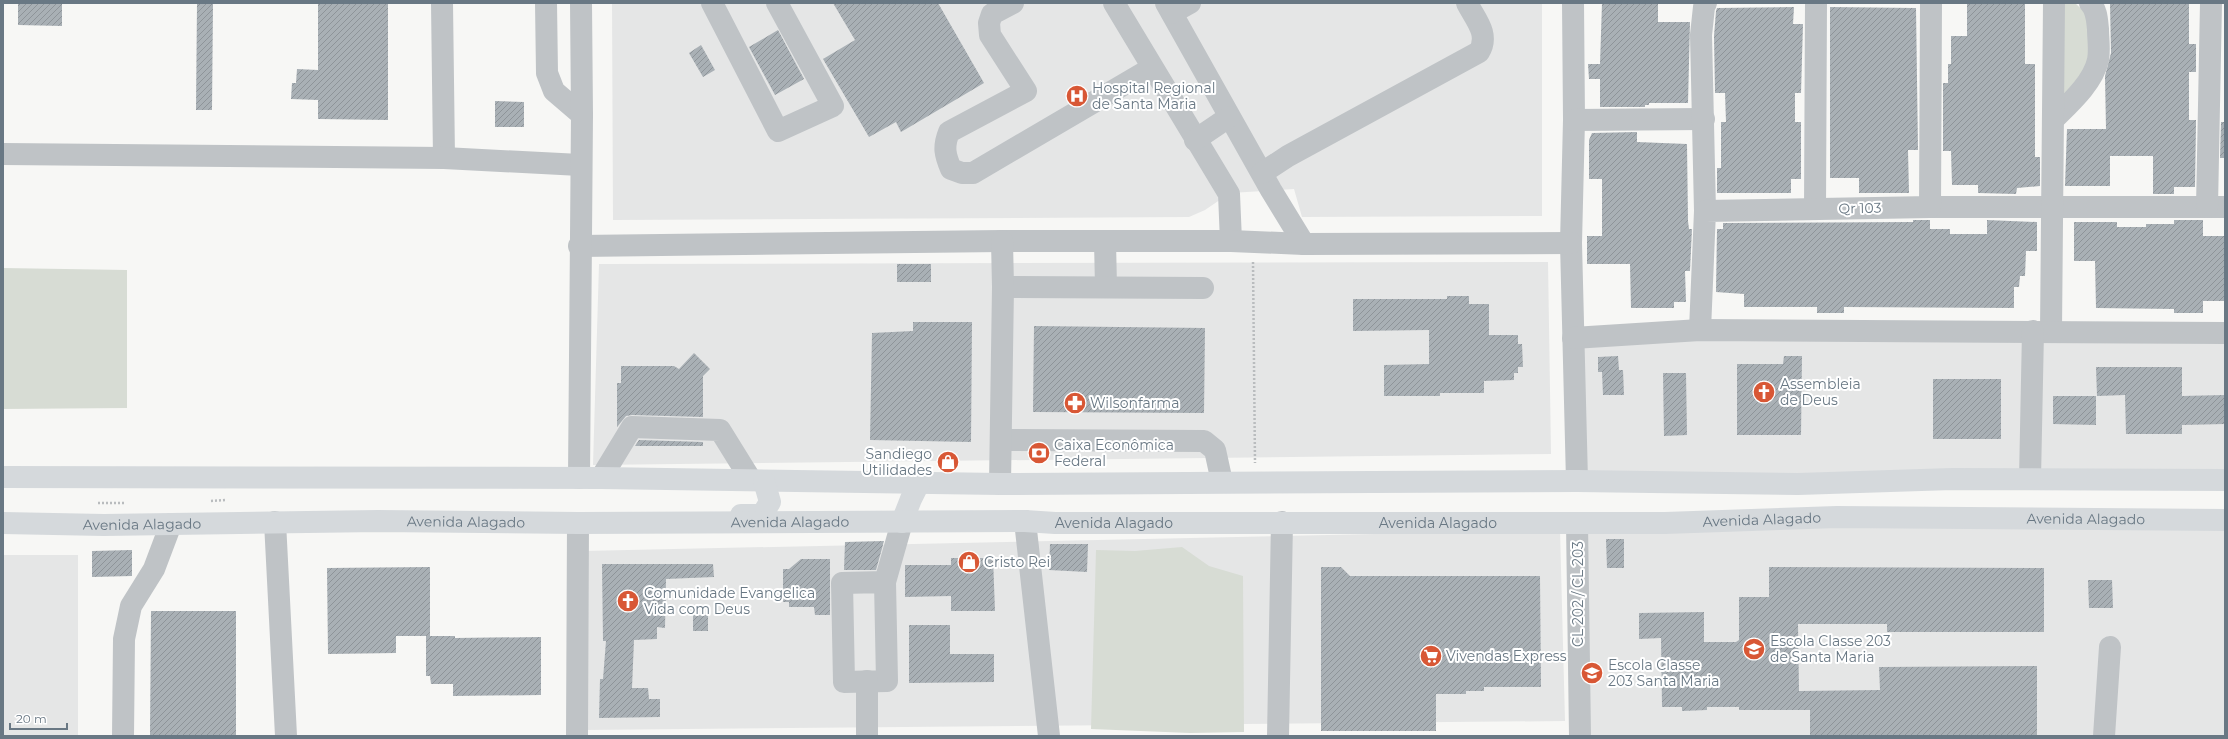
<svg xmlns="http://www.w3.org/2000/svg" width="2228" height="739" font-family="Montserrat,sans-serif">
  <defs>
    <pattern id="building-hatch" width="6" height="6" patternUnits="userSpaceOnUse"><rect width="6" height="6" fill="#a9b0b5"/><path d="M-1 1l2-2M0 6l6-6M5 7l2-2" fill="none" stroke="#8e9499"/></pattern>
  </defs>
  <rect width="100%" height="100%" fill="#f7f7f5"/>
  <!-- built -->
  <g fill="#e5e6e6">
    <path d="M 612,3 L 1542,3 L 1542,216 L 1302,217 L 1294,189 L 1230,193 L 1205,210 L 1189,217 L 613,220 Z"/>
    <path d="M 1548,262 L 1551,454 L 593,465 L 599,264 Z"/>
    <path d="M 2225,335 L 2225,481 L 1577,481 L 1573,338 Z"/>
    <path d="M 1577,523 L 2225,523 L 2225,736 L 1579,736 Z"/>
    <path d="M 1560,530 L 1565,721 L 583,730 L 583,551 Z"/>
    <rect x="3" y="555" width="75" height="181"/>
  </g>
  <!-- green -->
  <g fill="#d7dcd4">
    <path d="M 2057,3 L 2075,3 L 2090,17 L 2091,61 L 2056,108 Z"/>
    <path d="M 3,268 L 127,270 L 127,408 L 3,409 Z"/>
    <path d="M 1182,547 L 1209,566 L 1243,576 L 1244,732 L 1190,733 L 1091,729 L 1096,550 L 1135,551 Z"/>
  </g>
  <!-- building -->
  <g fill="url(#building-hatch)">
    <path d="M 18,3 L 62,3 L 62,26 L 18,25 Z"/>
    <path d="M 197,3 L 213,3 L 212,110 L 196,110 Z"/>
    <path d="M 318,3 L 388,3 L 388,120 L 318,119 L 318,100 L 291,99 L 292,83 L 296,83 L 297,69 L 318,70 Z"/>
    <path d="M 833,3 L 938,3 L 984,83 L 901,132 L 896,122 L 869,137 L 823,59 L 855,40 Z"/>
    <path d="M 1602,3 L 1658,3 L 1658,22 L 1690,22 L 1688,103 L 1649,103 L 1649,105 L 1645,105 L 1645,107 L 1600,107 L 1600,79 L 1589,79 L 1588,64 L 1600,64 Z"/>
    <path d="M 1967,3 L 2025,3 L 2025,64 L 2035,64 L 2035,157 L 2040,157 L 2040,186 L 2017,188 L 2016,194 L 1978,193 L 1978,185 L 1952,185 L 1951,151 L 1943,151 L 1943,83 L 1948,83 L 1948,64 L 1951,64 L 1951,36 L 1967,36 Z"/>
    <path d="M 2110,3 L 2189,3 L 2189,44 L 2196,44 L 2196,72 L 2189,72 L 2189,120 L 2196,120 L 2196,122 L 2195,187 L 2174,187 L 2174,194 L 2153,194 L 2153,156 L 2110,156 L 2110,186 L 2065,186 L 2067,129 L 2106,129 L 2105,76 L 2111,53 Z"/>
    <path d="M 1794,7 L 1793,24 L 1803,24 L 1801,93 L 1795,93 L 1795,122 L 1801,122 L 1801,179 L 1791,179 L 1791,193 L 1717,193 L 1717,168 L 1721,168 L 1721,122 L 1726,122 L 1725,93 L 1715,93 L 1714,36 L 1716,11 L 1717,8 Z"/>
    <path d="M 1830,7 L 1916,8 L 1918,150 L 1908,150 L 1909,193 L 1859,193 L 1859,178 L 1830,178 Z"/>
    <path d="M 778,30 L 804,79 L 775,95 L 749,47 Z"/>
    <path d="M 701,45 L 715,70 L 703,77 L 689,53 Z"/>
    <path d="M 495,101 L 524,102 L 524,127 L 495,127 Z"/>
    <path d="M 2221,122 L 2225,122 L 2225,158 L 2220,158 Z"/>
    <path d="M 1637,132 L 1637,142 L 1687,144 L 1688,221 L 1689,229 L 1692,229 L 1690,271 L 1685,271 L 1686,302 L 1674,302 L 1674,308 L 1631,308 L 1630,264 L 1587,264 L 1587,236 L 1602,236 L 1602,179 L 1589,179 L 1589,140 L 1592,133 Z"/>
    <path d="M 1913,220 L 1930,220 L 1930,229 L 1950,229 L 1950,234 L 1987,234 L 1987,220 L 2037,222 L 2037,251 L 2026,251 L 2025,276 L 2020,276 L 2019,287 L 2014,287 L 2014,308 L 1844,307 L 1844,313 L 1817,313 L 1817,307 L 1744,307 L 1744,294 L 1716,292 L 1717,229 L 1723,229 L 1723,223 L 1913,222 Z"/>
    <path d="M 2174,220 L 2203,220 L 2203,236 L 2225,236 L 2225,301 L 2203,301 L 2203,313 L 2174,313 L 2174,309 L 2096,308 L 2095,261 L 2074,261 L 2074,222 L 2117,222 L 2117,227 L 2146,227 L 2146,224 L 2174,224 Z"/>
    <rect x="897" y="264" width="34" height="18"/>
    <path d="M 1447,296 L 1469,296 L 1469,304 L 1489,304 L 1489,335 L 1518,335 L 1518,344 L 1522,344 L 1523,367 L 1518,367 L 1518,373 L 1514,373 L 1514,380 L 1484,381 L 1484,393 L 1440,393 L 1440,396 L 1384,396 L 1384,365 L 1429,364 L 1429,330 L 1353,331 L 1353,299 L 1447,299 Z"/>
    <path d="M 913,322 L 972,322 L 971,442 L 870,440 L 872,333 L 913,331 Z"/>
    <path d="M 1034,326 L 1205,328 L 1204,413 L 1033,412 Z"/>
    <path d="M 694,353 L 710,369 L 703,376 L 703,417 L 632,415 L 626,416 L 617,427 L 617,383 L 621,383 L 621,366 L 674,366 L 679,369 Z"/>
    <path d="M 1618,356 L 1619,370 L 1623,370 L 1624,395 L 1603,395 L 1602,372 L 1598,372 L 1598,357 Z"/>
    <path d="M 1784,356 L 1802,356 L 1801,435 L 1737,435 L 1737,364 L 1783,364 Z"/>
    <path d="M 2096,367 L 2182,367 L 2182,396 L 2225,395 L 2225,424 L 2182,425 L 2182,434 L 2126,434 L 2125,395 L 2097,396 Z"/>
    <path d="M 1663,373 L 1686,373 L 1687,435 L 1664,436 Z"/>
    <rect x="1933" y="379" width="68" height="60"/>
    <path d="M 2053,396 L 2096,396 L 2096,425 L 2053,424 Z"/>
    <path d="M 639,440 L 703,442 L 703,446 L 635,446 Z"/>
    <path d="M 1606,539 L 1624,539 L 1624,568 L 1607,568 Z"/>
    <path d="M 884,541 L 876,570 L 844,570 L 845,542 Z"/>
    <path d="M 1050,544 L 1088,544 L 1087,572 L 1049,570 Z"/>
    <path d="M 132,550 L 132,576 L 92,577 L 92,551 Z"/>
    <path d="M 951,558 L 993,558 L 995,611 L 951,611 L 951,596 L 905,597 L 905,565 L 951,565 Z"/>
    <path d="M 801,559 L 830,559 L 830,615 L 815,615 L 814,607 L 789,607 L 789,602 L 783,602 L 783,569 L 789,569 Z"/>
    <path d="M 602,564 L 713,564 L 714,577 L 666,579 L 665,628 L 657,627 L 657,639 L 634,640 L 632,688 L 648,688 L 649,699 L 660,699 L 660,717 L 599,718 L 600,679 L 603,679 L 606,641 L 603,641 Z"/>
    <path d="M 430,567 L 430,636 L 455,636 L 455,638 L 541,637 L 541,695 L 453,696 L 453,684 L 431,684 L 430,676 L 426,676 L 426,636 L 396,636 L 396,653 L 328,654 L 327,568 Z"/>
    <path d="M 1321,567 L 1341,567 L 1350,576 L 1540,576 L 1541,687 L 1484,687 L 1484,691 L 1466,691 L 1466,694 L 1436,694 L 1436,731 L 1321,731 Z"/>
    <path d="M 1769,567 L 2044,568 L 2044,632 L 1887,632 L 1887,624 L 1798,624 L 1799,691 L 1880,690 L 1879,667 L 2037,666 L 2037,736 L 1810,736 L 1810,710 L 1739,710 L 1739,707 L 1707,707 L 1707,710 L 1682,711 L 1682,707 L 1662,707 L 1661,638 L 1639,639 L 1639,613 L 1704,612 L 1704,642 L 1736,642 L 1739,640 L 1739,597 L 1769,597 Z"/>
    <path d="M 2088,580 L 2112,580 L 2113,608 L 2089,608 Z"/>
    <path d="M 151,611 L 236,611 L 236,736 L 150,736 Z"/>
    <rect x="693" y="615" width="15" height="16"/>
    <path d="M 909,625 L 950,625 L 950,654 L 994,654 L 994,682 L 909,683 Z"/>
  </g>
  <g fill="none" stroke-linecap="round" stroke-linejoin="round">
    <!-- path -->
    <g stroke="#b9bcbe" stroke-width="2.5" stroke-dasharray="2 2" stroke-linecap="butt">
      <path d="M 1253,262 L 1255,463"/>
      <path d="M 211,501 L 226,500"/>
      <path d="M 98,503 L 125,503"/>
    </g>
    <!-- minor -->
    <g stroke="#bfc3c6" stroke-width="22">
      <path d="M 442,3 L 444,158"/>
      <path d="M 546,3 L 547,73 L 554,91 L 582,115"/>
      <path d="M 712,3 L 778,131 L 833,106 L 777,3"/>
      <path d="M 1013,3 L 992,14 L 989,23 L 990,35 L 1026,91 L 949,132 C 943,147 945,155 951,169 L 962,173 L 973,173 L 1152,68"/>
      <path d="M 1114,3 L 1229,194 L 1231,241"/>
      <path d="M 1166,3 L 1271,190 L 1304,244"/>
      <path d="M 1573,3 L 1574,120 L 1571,243 L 1577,481"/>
      <path d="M 1172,13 L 1190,3"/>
      <path d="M 1574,120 L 1704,119"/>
      <path d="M 2053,120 C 2069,104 2093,83 2098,60 C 2100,50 2098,39 2098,29 C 2097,20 2097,10 2090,3"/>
      <path d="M 1195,140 L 1229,117"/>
      <path d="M 3,154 L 444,158 L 580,165"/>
      <path d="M 1262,173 L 1288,156 L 1479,52 C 1490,34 1475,19 1467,3"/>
      <path d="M 1930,207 L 2225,207"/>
      <path d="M 2207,207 L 2211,3"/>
      <path d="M 1815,208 L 1816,3"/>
      <path d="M 1705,211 L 1701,35 L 1704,7 L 1706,3"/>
      <path d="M 1105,241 L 1106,287"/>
      <path d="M 579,246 L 1002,241 L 1231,241 L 1304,244 L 1571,243"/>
      <path d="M 1003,287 L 1203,288"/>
      <path d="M 1700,330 L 1705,211 L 1930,207 L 1931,3"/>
      <path d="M 2051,331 L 2054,3"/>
      <path d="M 1573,338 L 1700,330 L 2225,333"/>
      <path d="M 1001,440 L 1204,441 L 1215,450 L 1222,482"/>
      <path d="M 579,478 L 582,115 L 581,3"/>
      <path d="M 601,478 L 632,427 L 720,430 L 751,480"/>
      <path d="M 2030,479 L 2033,331"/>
      <path d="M 1000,484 L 1003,287 L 1002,241"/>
      <path d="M 1025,521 L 1049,736"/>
      <path d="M 275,522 L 286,736"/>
      <path d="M 1577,523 L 1580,736"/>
      <path d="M 885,582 L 842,583 L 844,682 L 887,681 L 885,582 L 902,522"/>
      <path d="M 867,681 L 867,736"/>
      <path d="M 123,736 L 124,639 L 131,606 L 154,569 L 171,524"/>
      <path d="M 577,736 L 578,523"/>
      <path d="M 1278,736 L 1282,522"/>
      <path d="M 2104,736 L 2110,647"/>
    </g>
    <!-- major -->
    <g stroke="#d5d9dc" stroke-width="22">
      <path d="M 3,477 L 601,478 L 1000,484 L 1577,481 L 1798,484 L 1952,479 L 2225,480"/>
      <path d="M 741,515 L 762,515 L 770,502 L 764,481"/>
      <path d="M 902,522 L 911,499 L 920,481"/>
      <path id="s1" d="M 3,523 L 104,525 L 378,521 L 578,523 L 1025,521 L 1055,523 L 1665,523 L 1837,517 L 2225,520"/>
    </g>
  </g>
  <!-- icons -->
  <defs>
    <g id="hospital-disc" transform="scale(1.15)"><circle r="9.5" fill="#d85735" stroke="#fff"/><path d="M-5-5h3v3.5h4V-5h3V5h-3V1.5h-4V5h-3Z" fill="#fff"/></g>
    <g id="church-disc" transform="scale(1.15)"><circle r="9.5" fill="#d85735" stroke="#fff"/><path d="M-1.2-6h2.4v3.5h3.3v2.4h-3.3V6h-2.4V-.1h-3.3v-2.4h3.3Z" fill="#fff"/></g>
    <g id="pharmacy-disc" transform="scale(1.15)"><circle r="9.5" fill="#d85735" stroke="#fff"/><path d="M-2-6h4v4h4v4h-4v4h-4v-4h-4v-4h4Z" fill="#fff"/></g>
    <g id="bank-disc" transform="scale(1.15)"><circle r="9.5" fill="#d85735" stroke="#fff"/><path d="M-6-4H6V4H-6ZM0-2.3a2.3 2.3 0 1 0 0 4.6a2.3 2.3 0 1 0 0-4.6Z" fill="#fff"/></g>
    <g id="shop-disc" transform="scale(1.15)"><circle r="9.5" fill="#d85735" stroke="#fff"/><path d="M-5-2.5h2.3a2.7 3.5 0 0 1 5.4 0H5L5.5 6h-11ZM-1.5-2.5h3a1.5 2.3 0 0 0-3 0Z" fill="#fff"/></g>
    <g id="school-disc" transform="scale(1.15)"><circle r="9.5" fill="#d85735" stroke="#fff"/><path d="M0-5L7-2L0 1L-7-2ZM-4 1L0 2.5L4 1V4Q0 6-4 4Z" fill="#fff"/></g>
    <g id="supermarket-disc" transform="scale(1.15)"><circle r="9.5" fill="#d85735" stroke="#fff"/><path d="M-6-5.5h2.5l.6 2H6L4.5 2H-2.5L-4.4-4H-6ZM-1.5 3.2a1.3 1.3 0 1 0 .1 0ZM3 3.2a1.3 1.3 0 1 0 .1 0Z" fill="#fff"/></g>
  </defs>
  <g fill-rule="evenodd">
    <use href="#hospital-disc" x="1077" y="96"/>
    <use href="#church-disc" x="1764" y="392"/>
    <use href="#pharmacy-disc" x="1075" y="403"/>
    <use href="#bank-disc" x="1039" y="453"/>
    <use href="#shop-disc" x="948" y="462"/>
    <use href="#shop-disc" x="969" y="562"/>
    <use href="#church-disc" x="628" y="601"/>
    <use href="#school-disc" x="1754" y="649"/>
    <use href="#supermarket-disc" x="1431" y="656"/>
    <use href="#school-disc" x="1592" y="673"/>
  </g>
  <g text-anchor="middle" stroke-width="4" stroke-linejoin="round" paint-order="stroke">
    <!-- poi labels -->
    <g font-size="14" fill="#697884" stroke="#fff" text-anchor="start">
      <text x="1092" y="93">Hospital Regional<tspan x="1092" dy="16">de Santa Maria</tspan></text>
      <text x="1780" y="389">Assembleia<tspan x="1780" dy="16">de Deus</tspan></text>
      <text x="1090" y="408">Wilsonfarma</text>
      <text x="1054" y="450">Caixa Econômica<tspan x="1054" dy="16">Federal</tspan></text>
      <text x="932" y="459" text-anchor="end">Sandiego<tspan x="932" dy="16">Utilidades</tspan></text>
      <text x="984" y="567">Cristo Rei</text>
      <text x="644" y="598">Comunidade Evangelica<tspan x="644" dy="16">Vida com Deus</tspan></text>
      <text x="1770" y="646">Escola Classe 203<tspan x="1770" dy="16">de Santa Maria</tspan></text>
      <text x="1446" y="661">Vivendas Express</text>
      <text x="1608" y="670">Escola Classe<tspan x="1608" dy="16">203 Santa Maria</tspan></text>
    </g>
    <!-- street labels -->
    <g font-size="14" fill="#697884" stroke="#fff">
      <text transform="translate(1860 208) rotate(-1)" y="5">Qr 103</text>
      <text dy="5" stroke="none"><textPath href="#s1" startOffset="1759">Avenida Alagado</textPath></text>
      <text dy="5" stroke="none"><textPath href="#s1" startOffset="2083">Avenida Alagado</textPath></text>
      <text dy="5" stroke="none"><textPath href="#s1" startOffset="463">Avenida Alagado</textPath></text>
      <text dy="5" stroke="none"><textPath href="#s1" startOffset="787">Avenida Alagado</textPath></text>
      <text dy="5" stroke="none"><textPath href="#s1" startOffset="1435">Avenida Alagado</textPath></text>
      <text dy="5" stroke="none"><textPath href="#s1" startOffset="1111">Avenida Alagado</textPath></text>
      <text dy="5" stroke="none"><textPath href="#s1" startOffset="139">Avenida Alagado</textPath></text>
      <text transform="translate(1578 594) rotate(-90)" y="5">CL 202 / CL 203</text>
    </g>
  </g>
  <!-- border -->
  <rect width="2228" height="739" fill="none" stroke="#697884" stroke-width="8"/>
  <!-- scale -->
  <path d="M10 723v6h57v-6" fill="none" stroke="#697884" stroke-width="2"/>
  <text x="16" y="723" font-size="12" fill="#697884" stroke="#ffffff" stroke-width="3" paint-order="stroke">20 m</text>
</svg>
